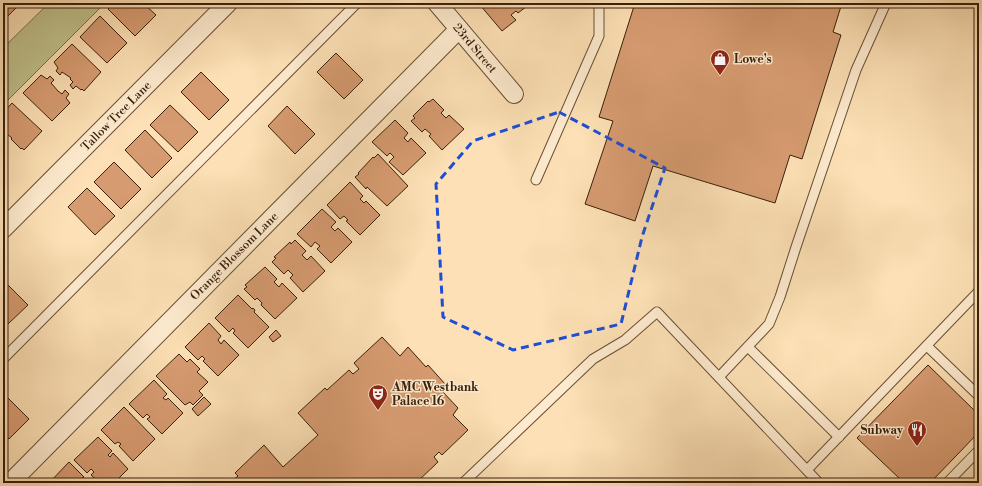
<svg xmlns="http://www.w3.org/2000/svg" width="982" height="486" font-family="'Libre Bodoni',serif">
  <rect width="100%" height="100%" fill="#fde0b5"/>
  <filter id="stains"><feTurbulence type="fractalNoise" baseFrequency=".005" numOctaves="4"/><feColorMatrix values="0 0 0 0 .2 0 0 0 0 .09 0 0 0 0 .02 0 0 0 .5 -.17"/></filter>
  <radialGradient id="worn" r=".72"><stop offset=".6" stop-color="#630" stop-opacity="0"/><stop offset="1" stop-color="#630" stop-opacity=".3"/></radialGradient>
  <!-- green -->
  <path fill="#c0c28d" stroke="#7c714c" d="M 49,3 L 105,3 L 3,105 L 3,48 Z"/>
  <!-- building -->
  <g fill="#d79b71" stroke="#38200a">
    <path d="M 3,3 L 21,3 L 5,19 L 3,17 Z"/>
    <path d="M 114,3 L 143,3 L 156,15 L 135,36 L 108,9 Z"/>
    <path d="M 482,3 L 531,3 L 518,13 L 516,11 L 511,15 L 516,20 L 502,31 L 480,5 Z"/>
    <path d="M 635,3 L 842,3 L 833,32 L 841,35 L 802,159 L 790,155 L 775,203 L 653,166 L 635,221 L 585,204 L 613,121 L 599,117 Z"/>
    <path d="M 100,16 L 127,43 L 107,63 L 80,37 Z"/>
    <path d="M 72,44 L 101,72 L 84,91 L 82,89 L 81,90 L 76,86 L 73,89 L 70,85 L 73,82 L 70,79 L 71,78 L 62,72 L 60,75 L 56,71 L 58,68 L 54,62 Z"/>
    <path d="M 336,53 L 363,80 L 344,99 L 317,72 Z"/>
    <path d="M 201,72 L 229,100 L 209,120 L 181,92 Z"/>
    <path d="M 41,75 L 47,79 L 50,76 L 54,80 L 51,83 L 58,91 L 62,94 L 65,90 L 69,94 L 66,98 L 70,103 L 52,121 L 23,93 Z"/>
    <path d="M 433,99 L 444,110 L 441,113 L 446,118 L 449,115 L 464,129 L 442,150 L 429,136 L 431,134 L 425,129 L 422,132 L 411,121 L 415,118 L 413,116 L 428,101 L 429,102 Z"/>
    <path d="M 12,103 L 42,131 L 24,150 L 22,148 L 21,149 L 11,139 L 12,138 L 3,131 L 3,113 Z"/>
    <path d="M 170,105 L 198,132 L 178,152 L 150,125 Z"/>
    <path d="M 287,106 L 315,134 L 295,154 L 268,126 Z"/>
    <path d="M 395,120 L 408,133 L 404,138 L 408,142 L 411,138 L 426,153 L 403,175 L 389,162 L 394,157 L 390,153 L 387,156 L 372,142 Z"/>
    <path d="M 145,130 L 172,158 L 152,178 L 125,150 Z"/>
    <path d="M 378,154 L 408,186 L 387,206 L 367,187 L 366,189 L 355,177 L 359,174 L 358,173 L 373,157 L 374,158 Z"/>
    <path d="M 114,162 L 141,189 L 121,209 L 94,182 Z"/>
    <path d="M 350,182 L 363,196 L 360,199 L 364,203 L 366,201 L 380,215 L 360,235 L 346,221 L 348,220 L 344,216 L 340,219 L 327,205 Z"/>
    <path d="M 87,188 L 115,216 L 95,235 L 68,207 Z"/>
    <path d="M 322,209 L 336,222 L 331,227 L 335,231 L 338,228 L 352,242 L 331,263 L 317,249 L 320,246 L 315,242 L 311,247 L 297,234 Z"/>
    <path d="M 295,240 L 306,251 L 302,255 L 307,260 L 311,256 L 325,271 L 303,292 L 290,278 L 293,275 L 288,270 L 284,274 L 272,262 L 276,258 L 274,257 L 290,242 L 291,244 Z"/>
    <path d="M 265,267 L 277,279 L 274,282 L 279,287 L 282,283 L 297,298 L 275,319 L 261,305 L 262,303 L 257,298 L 255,300 L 244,289 L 247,287 L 245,285 Z"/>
    <path d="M 3,280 L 28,305 L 8,324 L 3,319 Z"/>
    <path d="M 238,295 L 252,309 L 253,308 L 255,310 L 254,312 L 269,327 L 248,348 L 233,333 L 235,331 L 233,328 L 229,332 L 215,318 Z"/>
    <path d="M 209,323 L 221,336 L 218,340 L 221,344 L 224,340 L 239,355 L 218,376 L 203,361 L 205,359 L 202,356 L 198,360 L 185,347 Z"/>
    <path d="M 276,330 L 281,336 L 273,342 L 269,337 Z"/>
    <path d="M 382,337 L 400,356 L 408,347 L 426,367 L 428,365 L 446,385 L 441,390 L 458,408 L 453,415 L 468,430 L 442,455 L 439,452 L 434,457 L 438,462 L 416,483 L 230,483 L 238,476 L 235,473 L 264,445 L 283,467 L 318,435 L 298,413 L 325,388 L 327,390 L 349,370 L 353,374 L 359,369 L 354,363 Z"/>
    <path d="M 179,354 L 187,362 L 190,359 L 200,369 L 197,372 L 208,382 L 199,391 L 203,395 L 193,405 L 190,402 L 185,405 L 156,376 Z"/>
    <path d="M 928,365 L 979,415 L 979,432 L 930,483 L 896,483 L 900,479 L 857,438 Z"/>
    <path d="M 154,380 L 167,394 L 163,398 L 166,400 L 168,398 L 183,413 L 162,434 L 147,419 L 150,417 L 147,414 L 143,418 L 129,404 Z"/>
    <path d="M 3,393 L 29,419 L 9,439 L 3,432 Z"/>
    <path d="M 204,397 L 211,404 L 198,416 L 192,409 Z"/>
    <path d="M 124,407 L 155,439 L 133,461 L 119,446 L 121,444 L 118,442 L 115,444 L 101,430 Z"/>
    <path d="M 98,437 L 112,451 L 108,455 L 110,457 L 113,453 L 128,469 L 114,483 L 100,483 L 91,475 L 94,472 L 91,469 L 87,473 L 74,460 Z"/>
    <path d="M 69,462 L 84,477 L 81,479 L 88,483 L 49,483 Z"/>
  </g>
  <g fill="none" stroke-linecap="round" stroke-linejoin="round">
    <!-- service casing -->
    <g stroke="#695035" stroke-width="11">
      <g id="service">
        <path d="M 536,180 L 599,36 L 599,3"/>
        <path d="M 927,346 L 979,396"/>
        <path d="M 748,347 L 839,437"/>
        <path d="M 3,359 L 357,3"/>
        <path d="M 719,377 L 769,324 L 780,297 L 796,247 L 856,70 L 886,3"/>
        <path d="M 807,470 L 979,291"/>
        <path d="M 463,483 L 593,359 L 625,340 L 657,312 L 819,483"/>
        <path d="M 947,483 L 979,450"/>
      </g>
    </g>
    <!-- minor casing -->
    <g stroke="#695035" stroke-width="20">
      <g id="minor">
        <path d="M 437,3 L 514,94"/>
        <path d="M 3,229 L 228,3"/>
        <path d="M 10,483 L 459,29"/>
      </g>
    </g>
    <!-- service -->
    <use href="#service" stroke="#feebcf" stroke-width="9"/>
    <!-- minor -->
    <use href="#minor" stroke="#feebcf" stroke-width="18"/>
  </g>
  <!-- marked area -->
  <path fill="none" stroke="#1d4ed8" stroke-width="3" stroke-dasharray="8 5" stroke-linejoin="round" d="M 559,112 L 665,168 L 642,237 L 621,324 L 513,350 L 443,317 L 436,184 L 473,141 Z"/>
  <!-- icons -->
  <defs>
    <g id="shop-pin" transform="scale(1)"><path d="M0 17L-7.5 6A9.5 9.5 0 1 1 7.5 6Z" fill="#8f2418" stroke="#feebcf"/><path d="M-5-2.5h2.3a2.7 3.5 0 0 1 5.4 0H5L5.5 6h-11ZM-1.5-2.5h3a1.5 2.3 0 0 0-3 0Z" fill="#fff"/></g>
    <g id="theatre-pin" transform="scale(1)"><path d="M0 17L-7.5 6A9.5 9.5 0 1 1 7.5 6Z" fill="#8f2418" stroke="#feebcf"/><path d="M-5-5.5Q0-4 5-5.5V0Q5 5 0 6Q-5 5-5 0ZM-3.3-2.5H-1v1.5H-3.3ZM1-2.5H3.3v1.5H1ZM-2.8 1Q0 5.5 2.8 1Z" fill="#fff"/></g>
    <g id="restaurant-pin" transform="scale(1)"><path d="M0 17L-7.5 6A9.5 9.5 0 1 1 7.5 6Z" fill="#8f2418" stroke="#feebcf"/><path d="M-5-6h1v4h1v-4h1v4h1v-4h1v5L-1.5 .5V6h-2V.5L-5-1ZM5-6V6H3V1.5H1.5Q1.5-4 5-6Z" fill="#fff"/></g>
  </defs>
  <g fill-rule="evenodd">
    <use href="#shop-pin" x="720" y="59"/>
    <use href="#theatre-pin" x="378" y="394"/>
    <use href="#restaurant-pin" x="917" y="430"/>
  </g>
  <g text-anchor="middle" stroke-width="3" stroke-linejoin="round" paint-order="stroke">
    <!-- street labels -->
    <g font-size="12" fill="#38200a" stroke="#feebcf">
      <text transform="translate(475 48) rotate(50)" y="4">23rd Street</text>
      <text transform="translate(116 116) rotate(-45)" y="4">Tallow Tree Lane</text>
      <text transform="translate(234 256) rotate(-45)" y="4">Orange Blossom Lane</text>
    </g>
    <!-- poi labels -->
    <g font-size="12" font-weight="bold" fill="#38200a" stroke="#feebcf" text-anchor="start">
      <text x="734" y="63">Lowe's</text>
      <text x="392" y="391">AMC Westbank<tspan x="392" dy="14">Palace 16</tspan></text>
      <text x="903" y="434" text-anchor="end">Subway</text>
    </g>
  </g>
  <!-- margin -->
  <rect width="982" height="486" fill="none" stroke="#fde0b5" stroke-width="16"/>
  <rect x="4" y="4" width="974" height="478" fill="none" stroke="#38200a" stroke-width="2"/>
  <rect x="8" y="8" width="966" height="470" fill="none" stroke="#38200a"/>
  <rect width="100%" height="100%" filter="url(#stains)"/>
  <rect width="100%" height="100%" fill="url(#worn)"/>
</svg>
